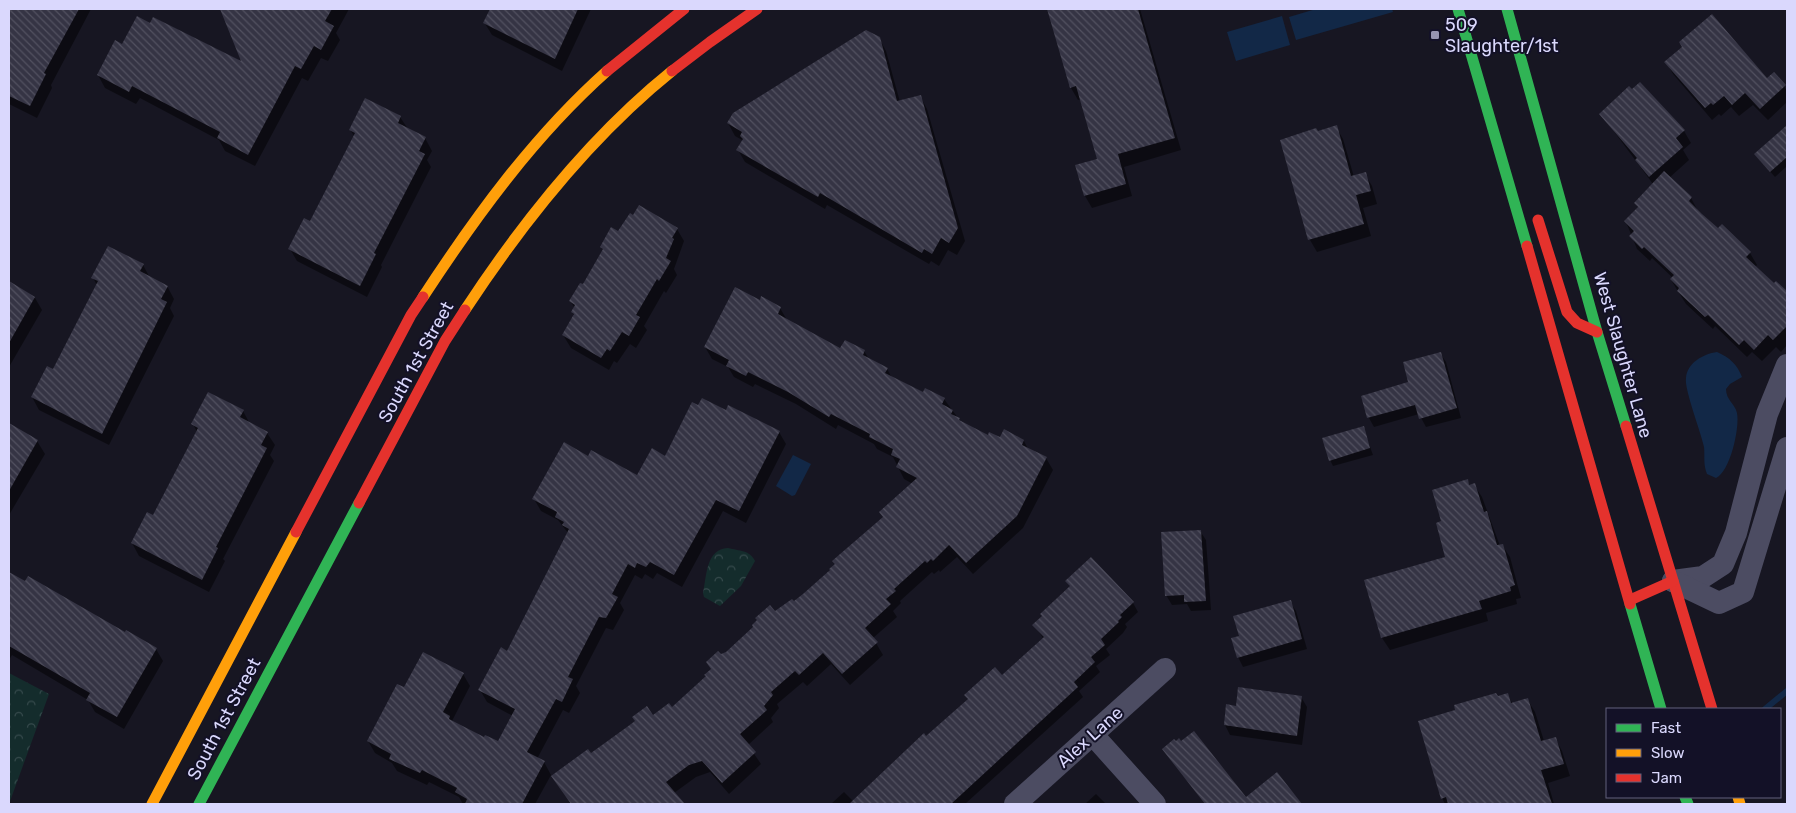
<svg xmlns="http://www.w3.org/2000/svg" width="1796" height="813" font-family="Rubik,sans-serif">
  <defs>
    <pattern id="forest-crowns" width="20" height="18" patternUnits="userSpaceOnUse" patternTransform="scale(1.25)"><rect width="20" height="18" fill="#142c2c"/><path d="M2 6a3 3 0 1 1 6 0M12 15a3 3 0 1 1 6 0" fill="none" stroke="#364a4c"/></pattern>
    <pattern id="building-back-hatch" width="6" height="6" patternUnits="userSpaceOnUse" patternTransform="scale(1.25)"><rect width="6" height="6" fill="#353444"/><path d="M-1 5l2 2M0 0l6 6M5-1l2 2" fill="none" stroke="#525160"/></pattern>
  </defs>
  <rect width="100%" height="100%" fill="#171622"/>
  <!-- forest -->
  <g fill="url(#forest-crowns)">
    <path d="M 728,548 C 739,551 750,550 755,561 L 741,586 L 720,606 L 704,597 L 703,593 C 707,575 706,549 728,548 Z"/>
    <path d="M 9,673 L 49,694 L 9,804 Z"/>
  </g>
  <!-- water -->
  <g fill="#122847">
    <path d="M 1316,9 L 1392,9 L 1393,12 L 1296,40 L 1289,17 Z"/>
    <path d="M 1282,16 L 1290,45 L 1236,61 L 1227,32 Z"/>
    <path d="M 1717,352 C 1730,358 1737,364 1742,377 L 1730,384 L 1726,389 C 1726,400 1735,404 1737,413 C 1740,428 1730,472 1716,478 L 1707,474 C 1703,464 1705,456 1704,447 C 1701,432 1684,389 1686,378 C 1687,363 1703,354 1717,352 Z"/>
    <path d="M 793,455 L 811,464 L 795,495 L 792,496 L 776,486 Z"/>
  </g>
  <!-- shadow -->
  <g fill="#0007">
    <path d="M 9,9 L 91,9 L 51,85 L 52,88 L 37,118 L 9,104 Z"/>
    <path d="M 221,9 L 349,9 L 336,33 L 340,40 L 328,61 L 321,58 L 308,81 L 302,78 L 255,166 L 225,151 L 219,140 L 140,98 L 136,104 L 105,88 L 98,75 L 123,45 L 243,64 Z"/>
    <path d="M 492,9 L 591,9 L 562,71 L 492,35 L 484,22 Z"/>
    <path d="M 1048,9 L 1140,9 L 1181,150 L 1124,167 L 1132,196 L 1092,208 L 1085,196 L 1076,166 L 1098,160 L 1081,99 L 1078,100 L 1071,88 Z"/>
    <path d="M 879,38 L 886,51 L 900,102 L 920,96 L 927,109 L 965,241 L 957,255 L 948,250 L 939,266 L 931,261 L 929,264 L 827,205 L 825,209 L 745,162 L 738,150 L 744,141 L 735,136 L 728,123 Z"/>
    <path d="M 1666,62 L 1784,86 L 1787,91 L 1787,102 L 1768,120 L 1753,105 L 1739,116 L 1731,107 L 1721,116 L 1719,114 L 1712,120 L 1673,74 Z"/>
    <path d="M 1601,114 L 1684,131 L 1691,143 L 1683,150 L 1689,160 L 1669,178 L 1691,198 L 1698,211 L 1718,230 L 1750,253 L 1757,265 L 1755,267 L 1774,285 L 1776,283 L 1787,293 L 1787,345 L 1781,352 L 1776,347 L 1762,361 L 1752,352 L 1747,357 L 1715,326 L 1713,329 L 1686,304 L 1671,280 L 1673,278 L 1652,258 L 1650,261 L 1637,249 L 1626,222 L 1638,208 L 1635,203 L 1653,184 Z"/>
    <path d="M 400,117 L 408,129 L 425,138 L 432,151 L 427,160 L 431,167 L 381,265 L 382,267 L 367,297 L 297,261 L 290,249 L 311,223 L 355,137 L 350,130 Z"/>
    <path d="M 1336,127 L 1343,139 L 1354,177 L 1365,174 L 1372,186 L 1377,204 L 1363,208 L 1371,236 L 1317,252 L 1310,240 L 1282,141 Z"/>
    <path d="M 1786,128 L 1787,166 L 1775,177 L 1760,160 Z"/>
    <path d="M 677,229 L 684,241 L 674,269 L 677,275 L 666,293 L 664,291 L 644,326 L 647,330 L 636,348 L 630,344 L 617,363 L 614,361 L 609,370 L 571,348 L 563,335 L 574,316 L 572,312 L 575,308 L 570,301 L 583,286 L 604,251 L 601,247 L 618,233 Z"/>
    <path d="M 143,265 L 150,278 L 167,286 L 174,299 L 170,308 L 174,316 L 109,445 L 39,410 L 32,397 L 53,371 L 97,285 L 93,278 Z"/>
    <path d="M 9,283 L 35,298 L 42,310 L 9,367 Z"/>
    <path d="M 760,301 L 780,308 L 787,320 L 841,350 L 864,351 L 869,359 L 887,369 L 892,378 L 924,394 L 944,399 L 961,422 L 988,436 L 1000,439 L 1004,431 L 1024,441 L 1028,449 L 1046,458 L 1053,470 L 1023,528 L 973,574 L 957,557 L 940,572 L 939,570 L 934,574 L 932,572 L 900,601 L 901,603 L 893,611 L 897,617 L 873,638 L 883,655 L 850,685 L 831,664 L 807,686 L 803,682 L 777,704 L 779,708 L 771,718 L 773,722 L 748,745 L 761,764 L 729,794 L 710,772 L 696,777 L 674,793 L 684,804 L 571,804 L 552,777 L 653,717 L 672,709 L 707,677 L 712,670 L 707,663 L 726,653 L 775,613 L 804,595 L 884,518 L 913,484 L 904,479 L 893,457 L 877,449 L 874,444 L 838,425 L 836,429 L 796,404 L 755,384 L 753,387 L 734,377 L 728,367 L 712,359 L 705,347 Z"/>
    <path d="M 1440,353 L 1446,362 L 1461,418 L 1426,427 L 1419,414 L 1374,427 L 1369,418 L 1363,396 L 1410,383 Z"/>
    <path d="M 243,411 L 250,424 L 267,433 L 275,445 L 270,455 L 274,461 L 223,559 L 225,561 L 209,592 L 139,556 L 132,543 L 153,517 L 197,432 L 193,424 Z"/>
    <path d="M 726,411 L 779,432 L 786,444 L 746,523 L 723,511 L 682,587 L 657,573 L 653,579 L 645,574 L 642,579 L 635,575 L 620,603 L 624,610 L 613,630 L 606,628 L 576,686 L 580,693 L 569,713 L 563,710 L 537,759 L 544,762 L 551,775 L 535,804 L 463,804 L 459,797 L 429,782 L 427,785 L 397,771 L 392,763 L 375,753 L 368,741 L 404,689 L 463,674 L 470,686 L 452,721 L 484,739 L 499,743 L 513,716 L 487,702 L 480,690 L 508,652 L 568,533 L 558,520 L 541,511 L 534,499 L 588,457 L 637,477 Z"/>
    <path d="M 9,425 L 37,441 L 45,454 L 9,515 Z"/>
    <path d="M 1363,428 L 1373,455 L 1333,466 L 1330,460 Z"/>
    <path d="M 1467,481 L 1470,486 L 1474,485 L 1482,497 L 1500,546 L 1502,545 L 1510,557 L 1521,598 L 1516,599 L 1517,604 L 1486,613 L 1488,621 L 1390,650 L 1382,638 L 1447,558 L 1443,522 Z"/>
    <path d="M 1200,531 L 1206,540 L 1211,610 L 1191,611 L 1187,604 L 1172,605 L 1166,595 Z"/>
    <path d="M 12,575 L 156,649 L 163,661 L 124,729 L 95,712 L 88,700 L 12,655 L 9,660 L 9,582 Z"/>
    <path d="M 1067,581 L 1133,603 L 1138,612 L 1125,624 L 1127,627 L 1123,633 L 1106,649 L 1110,655 L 1096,666 L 1100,672 L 1079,691 L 1083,697 L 965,804 L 831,804 L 844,792 L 854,802 L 969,700 L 966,695 L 1002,677 L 1044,639 L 1034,625 L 1071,587 Z"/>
    <path d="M 1290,602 L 1296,611 L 1307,649 L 1243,667 L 1238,657 L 1240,637 Z"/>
    <path d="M 1507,695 L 1513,704 L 1527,699 L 1535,712 L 1544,741 L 1555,738 L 1562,751 L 1570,776 L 1548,783 L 1554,804 L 1445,804 L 1442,798 L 1498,698 Z"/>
    <path d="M 1301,697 L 1307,707 L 1302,745 L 1230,735 L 1225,725 L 1227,706 L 1237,707 Z"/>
    <path d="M 1164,749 L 1245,798 L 1276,774 L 1301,804 L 1226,804 L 1223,801 L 1219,804 L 1205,804 Z"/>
    <path d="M 1096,794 L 1106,804 L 1085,804 Z"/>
  </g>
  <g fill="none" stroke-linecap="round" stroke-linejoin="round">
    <!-- stream -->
    <path stroke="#122847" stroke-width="6" d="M 1765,709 L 1787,691"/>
  </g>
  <!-- building -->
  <g fill="url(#building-back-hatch)">
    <path d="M 9,9 L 79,9 L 44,73 L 46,74 L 30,106 L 9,96 Z"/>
    <path d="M 220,9 L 332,9 L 325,21 L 334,26 L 321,50 L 314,46 L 301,69 L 295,66 L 248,155 L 217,138 L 220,132 L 132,86 L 129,92 L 97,75 L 115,40 L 122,44 L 137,16 L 150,23 L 153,17 L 241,61 Z"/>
    <path d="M 490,9 L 578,9 L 555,59 L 483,23 Z"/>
    <path d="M 1047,9 L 1138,9 L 1175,138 L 1118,154 L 1126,184 L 1084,196 L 1075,165 L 1097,159 L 1076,86 L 1070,88 Z"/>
    <path d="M 1712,14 L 1767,78 L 1774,72 L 1786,85 L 1760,109 L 1745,93 L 1732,105 L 1724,96 L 1713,105 L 1711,103 L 1705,108 L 1664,62 L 1682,47 L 1679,42 Z"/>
    <path d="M 866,30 L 880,37 L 897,101 L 921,95 L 958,228 L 949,243 L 941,238 L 932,254 L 924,249 L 922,253 L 820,193 L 818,197 L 736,150 L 743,139 L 740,136 L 742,132 L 727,123 L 733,113 Z"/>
    <path d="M 1640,82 L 1685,130 L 1676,138 L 1683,147 L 1649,177 L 1635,160 L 1637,158 L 1599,114 L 1629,86 L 1632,89 Z"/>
    <path d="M 365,98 L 401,116 L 398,123 L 426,137 L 419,151 L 425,154 L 374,253 L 376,254 L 360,286 L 288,249 L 304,218 L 310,221 L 355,133 L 349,130 Z"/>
    <path d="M 1337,125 L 1351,176 L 1366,172 L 1371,191 L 1356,195 L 1364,224 L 1308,240 L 1280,140 L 1316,128 L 1318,131 Z"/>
    <path d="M 1787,125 L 1787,157 L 1770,172 L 1754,154 Z"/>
    <path d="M 1664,171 L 1692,197 L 1689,201 L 1702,214 L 1718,228 L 1722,224 L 1751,252 L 1746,257 L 1774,283 L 1776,281 L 1787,291 L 1787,326 L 1773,340 L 1768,335 L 1754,350 L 1744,340 L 1739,345 L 1708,315 L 1705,317 L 1677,291 L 1679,288 L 1670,279 L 1674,275 L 1644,247 L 1642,249 L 1629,236 L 1634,231 L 1624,221 L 1638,207 L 1634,203 Z"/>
    <path d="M 639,205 L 678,228 L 672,238 L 674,239 L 666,258 L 671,261 L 659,281 L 657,279 L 636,315 L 640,317 L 629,336 L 622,332 L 610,351 L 607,349 L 601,358 L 562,335 L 574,314 L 571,312 L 575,305 L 569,301 L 580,283 L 583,284 L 603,249 L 600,247 L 611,227 L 618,231 L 630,213 L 633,215 Z"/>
    <path d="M 108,246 L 144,264 L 140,271 L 168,286 L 161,299 L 167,302 L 102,434 L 31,397 L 47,366 L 53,369 L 98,281 L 91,278 Z"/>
    <path d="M 9,281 L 35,297 L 9,343 Z"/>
    <path d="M 735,287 L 760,300 L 761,296 L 781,307 L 778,314 L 840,348 L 845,340 L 865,350 L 863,355 L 888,368 L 885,373 L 923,392 L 925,388 L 945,398 L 942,404 L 953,410 L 951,414 L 960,418 L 959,420 L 988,435 L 989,432 L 1000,437 L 1004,429 L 1024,440 L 1022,445 L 1047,457 L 1017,516 L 966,563 L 949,545 L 933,561 L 931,559 L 927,563 L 925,561 L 894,589 L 896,591 L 886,599 L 891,604 L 865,628 L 878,642 L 842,674 L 823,653 L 799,675 L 795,671 L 771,692 L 773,695 L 764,706 L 767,710 L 740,734 L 756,752 L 722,783 L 702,761 L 689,765 L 666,782 L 685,804 L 571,804 L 551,776 L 588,749 L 591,753 L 627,727 L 635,721 L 632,717 L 647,706 L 653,715 L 669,703 L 672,707 L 706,676 L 704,675 L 711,669 L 706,662 L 718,651 L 721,654 L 726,652 L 753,627 L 752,625 L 757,620 L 755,618 L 770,605 L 775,611 L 792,599 L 794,601 L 803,594 L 830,570 L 829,569 L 835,564 L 832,561 L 883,517 L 879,512 L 917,478 L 896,467 L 900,459 L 891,455 L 893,449 L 869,437 L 870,434 L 831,414 L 829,417 L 788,392 L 748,372 L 746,376 L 726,366 L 729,360 L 704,347 Z"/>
    <path d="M 1441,352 L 1457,408 L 1419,419 L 1415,405 L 1367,418 L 1361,396 L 1408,382 L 1403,362 Z"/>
    <path d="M 208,392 L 244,410 L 240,417 L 268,432 L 261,445 L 267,448 L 216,547 L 218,548 L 202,580 L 131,543 L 147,512 L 153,515 L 198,428 L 191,424 Z"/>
    <path d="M 702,398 L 726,410 L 728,405 L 780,431 L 739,511 L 716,500 L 674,575 L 650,562 L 646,567 L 637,563 L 635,568 L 628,564 L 612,594 L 618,597 L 606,618 L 599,617 L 568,677 L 573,679 L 562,702 L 556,699 L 527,752 L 545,761 L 522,804 L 465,804 L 467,799 L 455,792 L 457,788 L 422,770 L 420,773 L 389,759 L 391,754 L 367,741 L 397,684 L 404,687 L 423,652 L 464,673 L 443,712 L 450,716 L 449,719 L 484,737 L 485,735 L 498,741 L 515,709 L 478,690 L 501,647 L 507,651 L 569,529 L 562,525 L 564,522 L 555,517 L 557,512 L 532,499 L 564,442 L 588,456 L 591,450 L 637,475 L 652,448 L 665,456 L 692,402 L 698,405 Z"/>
    <path d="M 9,423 L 38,440 L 9,491 Z"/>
    <path d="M 1364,426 L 1370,448 L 1329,461 L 1322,438 Z"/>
    <path d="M 1468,479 L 1469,485 L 1475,483 L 1484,512 L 1487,511 L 1497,545 L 1503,544 L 1515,585 L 1510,587 L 1511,591 L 1479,601 L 1482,609 L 1381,638 L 1364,580 L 1445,557 L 1436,523 L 1441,521 L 1432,490 Z"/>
    <path d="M 1201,530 L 1206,601 L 1184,602 L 1184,595 L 1165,596 L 1161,532 Z"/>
    <path d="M 1091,557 L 1134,602 L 1120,615 L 1122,617 L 1118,621 L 1119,622 L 1101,639 L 1105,645 L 1091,657 L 1095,662 L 1074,682 L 1078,687 L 951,804 L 849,804 L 924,733 L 926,736 L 968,699 L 964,695 L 995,667 L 1002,675 L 1044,637 L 1032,625 L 1042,616 L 1040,614 L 1070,586 L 1065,581 Z"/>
    <path d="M 9,572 L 25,581 L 28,576 L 125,632 L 126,630 L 157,648 L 117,717 L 86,700 L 90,693 L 9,646 Z"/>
    <path d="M 1291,600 L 1302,639 L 1237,658 L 1231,638 L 1239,636 L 1233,616 Z"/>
    <path d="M 1238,687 L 1302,696 L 1297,736 L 1224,725 L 1226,704 L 1236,706 Z"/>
    <path d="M 1496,693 L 1498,696 L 1508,693 L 1511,703 L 1528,698 L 1541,741 L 1556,737 L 1564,764 L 1541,770 L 1552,804 L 1448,804 L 1446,797 L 1441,799 L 1418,721 L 1455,710 L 1454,705 Z"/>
    <path d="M 1194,731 L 1246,797 L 1277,772 L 1302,804 L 1205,804 L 1162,749 L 1174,739 L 1176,741 L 1179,738 L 1181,741 Z"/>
  </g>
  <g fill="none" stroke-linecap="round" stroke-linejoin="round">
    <!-- street -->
    <g stroke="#4c4c62" stroke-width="22">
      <path d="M 1673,581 L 1703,577 L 1723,564 L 1736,533 L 1767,414 L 1787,365"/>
      <path d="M 1673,581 L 1719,603 L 1743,592 L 1787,448"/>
      <path d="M 1093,735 L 1155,804"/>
      <path d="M 1015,804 L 1165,669"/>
    </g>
    <!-- fast -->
    <g stroke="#30b455" stroke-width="11">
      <path d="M 1458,9 L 1527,246"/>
      <path d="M 1507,9 L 1597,332 L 1626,426"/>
      <path d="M 1630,604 L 1661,709"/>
      <path d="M 1685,797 L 1688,804"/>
      <path d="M 199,804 L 359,503"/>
    </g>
    <!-- slow -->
    <g stroke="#ff9f0a" stroke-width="11">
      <path d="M 423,297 C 476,216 534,136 607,71"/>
      <path d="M 465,310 C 522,223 590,137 672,71"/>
      <path d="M 1738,797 L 1740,804"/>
      <path d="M 152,804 L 296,532"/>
    </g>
    <!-- jam -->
    <g stroke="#e5322d" stroke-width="11">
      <path d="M 607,71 L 684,9"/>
      <path d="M 672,71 L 710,42 L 757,9"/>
      <path d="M 1538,220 L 1567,312 L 1577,323 L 1597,332"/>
      <path d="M 1527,246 L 1630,604"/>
      <path d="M 1626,426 L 1712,709"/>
      <path d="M 359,503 L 445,341 L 465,310"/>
      <path d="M 296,532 L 411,315 L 423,297"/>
      <path d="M 1630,600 L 1673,581"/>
    </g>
  </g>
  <!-- markers -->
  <rect fill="#9694b0" stroke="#131127" stroke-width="2" x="1430" y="30" width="10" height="10" rx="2.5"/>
  <g text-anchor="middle" stroke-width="4" stroke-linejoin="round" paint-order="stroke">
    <!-- poi labels -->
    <g font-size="18" fill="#dad8fd" stroke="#131127" text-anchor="start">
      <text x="1445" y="31">509<tspan x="1445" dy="21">Slaughter/1st</tspan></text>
    </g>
    <!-- street labels -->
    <g font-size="18" fill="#dad8fd" stroke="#131127">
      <text transform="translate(1623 355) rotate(74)" y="6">West Slaughter Lane</text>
      <text transform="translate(416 362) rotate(-61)" y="6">South 1st Street</text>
      <text transform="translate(224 719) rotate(-62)" y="6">South 1st Street</text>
      <text transform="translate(1090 737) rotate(-42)" y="6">Alex Lane</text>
    </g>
  </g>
  <!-- border -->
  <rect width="1796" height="813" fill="none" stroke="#dad8fd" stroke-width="20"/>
  <!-- legend -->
  <rect x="1606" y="708" width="175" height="90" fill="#131127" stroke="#63617d"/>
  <rect x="1616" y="724" width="25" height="8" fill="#30b455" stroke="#63617d"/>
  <text x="1651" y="733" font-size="15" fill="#dad8fd">Fast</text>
  <rect x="1616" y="749" width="25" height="8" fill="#ff9f0a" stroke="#63617d"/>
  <text x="1651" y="758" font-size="15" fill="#dad8fd">Slow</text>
  <rect x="1616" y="774" width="25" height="8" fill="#e5322d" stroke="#63617d"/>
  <text x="1651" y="783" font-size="15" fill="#dad8fd">Jam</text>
</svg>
